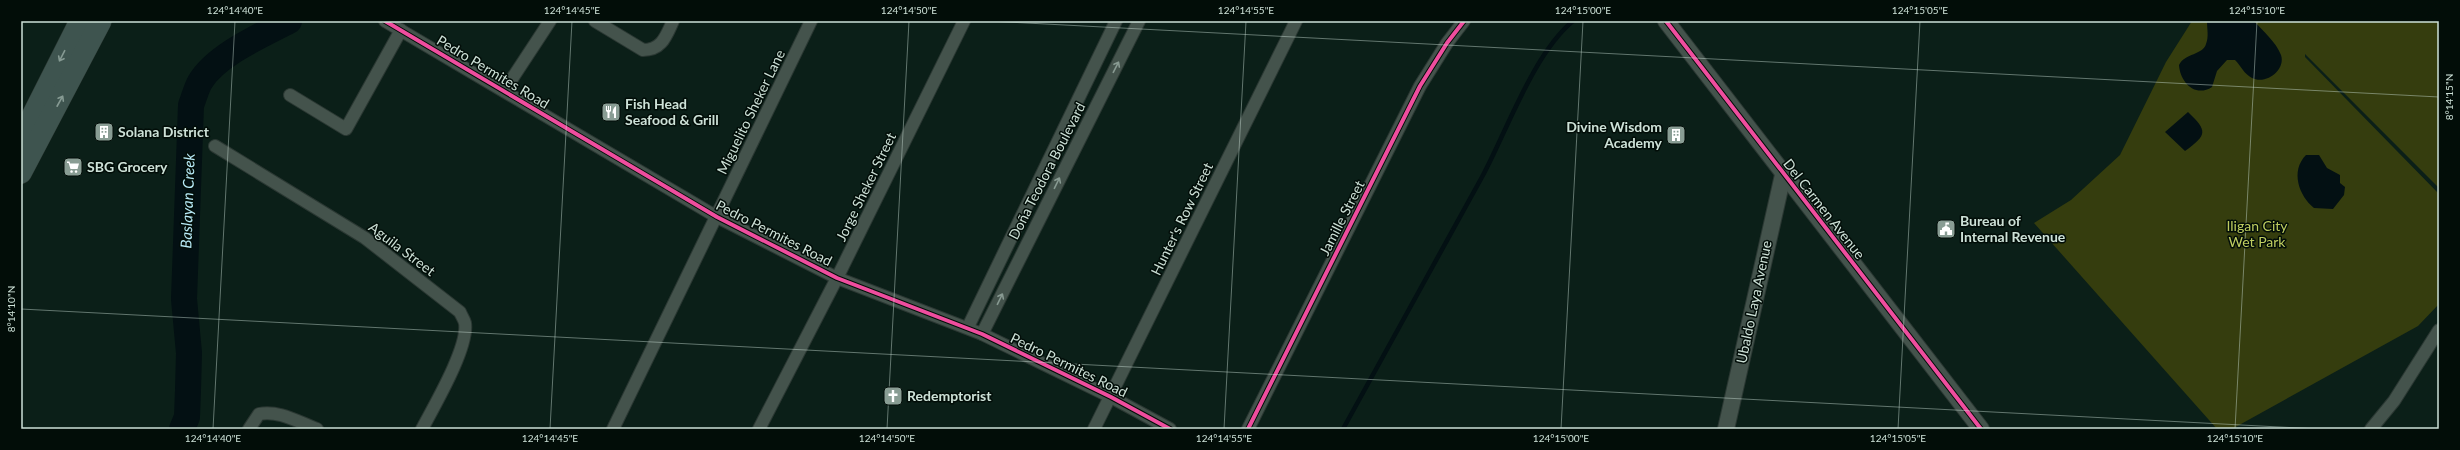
<svg xmlns="http://www.w3.org/2000/svg" width="2460" height="450" font-family="Lato,sans-serif">
  <rect width="100%" height="100%" fill="#0b1f18"/>
  <!-- green -->
  <path fill="#353d0e" d="M 2192,21 L 2439,21 L 2439,188 L 2305,54 L 2305,57 L 2439,194 L 2439,304 L 2418,326 L 2232,429 L 2217,429 L 2034,223 L 2071,200 L 2120,155 L 2166,62 Z"/>
  <!-- water -->
  <g fill="#031013">
    <path d="M 2207,21 L 2254,21 C 2263,31 2276,42 2281,55 C 2286,70 2266,85 2252,78 C 2244,74 2241,66 2235,60 L 2227,60 L 2217,71 L 2212,87 C 2195,98 2180,82 2179,65 C 2185,53 2203,55 2206,44 C 2209,37 2207,29 2207,21 Z"/>
    <path d="M 2188,112 C 2208,131 2207,135 2185,151 L 2165,132 Z"/>
    <path d="M 2306,155 L 2319,155 L 2327,168 L 2340,175 L 2340,183 L 2345,187 L 2344,195 L 2333,209 L 2314,208 C 2299,196 2290,171 2306,155 Z"/>
  </g>
  <g fill="none" stroke-linecap="round" stroke-linejoin="round">
    <!-- stream -->
    <path stroke="#031013" stroke-width="4.5" d="M 1343,429 C 1389,345 1436,261 1482,177 C 1507,131 1533,54 1573,21"/>
    <!-- river -->
    <path stroke="#031013" stroke-width="26" d="M 182,429 L 187,417 L 188,390 L 189,353 L 184,299 L 191,105 C 194,98 196,89 200,82 C 216,55 262,35 289,21"/>
    <!-- street casing -->
    <g stroke="#2b3833" stroke-width="14">
      <g id="street">
        <path d="M 385,21 L 717,217 L 837,278 L 982,334 L 1111,397 L 1170,429"/>
        <path d="M 595,21 L 643,50 C 662,50 666,36 673,21"/>
        <path d="M 504,91 L 550,21"/>
        <path d="M 290,95 L 346,129 L 401,30"/>
        <path d="M 215,146 L 365,238 L 460,312 C 461,315 464,319 465,323 C 469,347 434,406 422,429"/>
        <path d="M 968,327 L 1116,21"/>
        <path d="M 982,334 L 1139,21"/>
        <path d="M 249,429 L 259,414 C 279,410 298,422 317,429"/>
        <path d="M 613,429 L 811,21"/>
        <path d="M 759,429 L 837,278 L 964,21"/>
        <path d="M 1094,429 L 1296,21"/>
        <path d="M 1248,429 L 1420,86 L 1447,43 L 1464,21"/>
        <path d="M 2371,429 L 2394,401 L 2439,330"/>
      </g>
    </g>
    <!-- secondary casing -->
    <g stroke="#2b3833" stroke-width="18">
      <g id="secondary">
        <path d="M 1666,21 L 1981,429"/>
        <path d="M 1726,429 L 1783,175"/>
      </g>
    </g>
    <!-- highway casing -->
    <g stroke="#2b3833" stroke-width="22">
      <g id="highway">
        <path d="M 21,138 L 80,21"/>
        <path d="M 21,173 L 101,21"/>
      </g>
    </g>
    <!-- street -->
    <use href="#street" stroke="#44534c" stroke-width="12"/>
    <!-- secondary -->
    <use href="#secondary" stroke="#44534c" stroke-width="16"/>
    <!-- highway -->
    <use href="#highway" stroke="#3e544f" stroke-width="21"/>
    <!-- cycleway casing -->
    <g stroke="#020d08" stroke-width="6">
      <g id="cycleway">
        <path d="M 385,21 L 717,217 L 837,278 L 982,334 L 1111,397 L 1170,429"/>
        <path d="M 1666,21 L 1981,429"/>
        <path d="M 1248,429 L 1420,86 L 1447,43 L 1464,21"/>
      </g>
    </g>
    <!-- cycleway -->
    <use href="#cycleway" stroke="#ef4d9e" stroke-width="4"/>
  </g>
  <!-- one-way arrows -->
  <defs><path id="oneway-shaft" d="M-6 0H5M1.5-3L5.5 0L1.5 3" fill="none" stroke-width="1.6" stroke-linecap="round" stroke-linejoin="round"/></defs>
  <g stroke="#869a93">
    <use href="#oneway-shaft" transform="translate(62 56) rotate(117)"/>
    <use href="#oneway-shaft" transform="translate(60 101) rotate(-61)"/>
  </g>
  <g stroke="#889a92">
    <use href="#oneway-shaft" transform="translate(1116 67) rotate(-63)"/>
    <use href="#oneway-shaft" transform="translate(1057 183) rotate(-64)"/>
    <use href="#oneway-shaft" transform="translate(1000 299) rotate(-64)"/>
  </g>
  <!-- ticks -->
  <path fill="none" stroke="#cde1d7" stroke-width="1" stroke-opacity="0.45" d="M 988,21 L 2439,97M 21,309 L 2318,429M 213,429 L 235,21M 550,429 L 572,21M 887,429 L 909,21M 1224,429 L 1246,21M 1561,429 L 1583,21M 1898,429 L 1920,21M 2235,429 L 2257,21"/>
  <!-- icons -->
  <defs>
    <g id="restaurant-square" transform="scale(1)"><rect x="-9" y="-9" width="18" height="18" rx="4" fill="#899d94" stroke="#020d08"/><path d="M-5-6h1v4h1v-4h1v4h1v-4h1v5L-1.5 .5V6h-2V.5L-5-1ZM5-6V6H3V1.5H1.5Q1.5-4 5-6Z" fill="#fff"/></g>
    <g id="building-square" transform="scale(1)"><rect x="-9" y="-9" width="18" height="18" rx="4" fill="#899d94" stroke="#020d08"/><path d="M-4-6H4V6H1V3H-1V6H-4ZM-2.5-4.3h1.7v1.8h-1.7ZM.8-4.3h1.7v1.8H.8ZM-2.5-1h1.7V.8h-1.7ZM.8-1h1.7V.8H.8Z" fill="#fff"/></g>
    <g id="supermarket-square" transform="scale(1)"><rect x="-9" y="-9" width="18" height="18" rx="4" fill="#899d94" stroke="#020d08"/><path d="M-6-5.5h2.5l.6 2H6L4.5 2H-2.5L-4.4-4H-6ZM-1.5 3.2a1.3 1.3 0 1 0 .1 0ZM3 3.2a1.3 1.3 0 1 0 .1 0Z" fill="#fff"/></g>
    <g id="civic-square" transform="scale(1)"><rect x="-9" y="-9" width="18" height="18" rx="4" fill="#899d94" stroke="#020d08"/><path d="M-.6-6.5H3V-4.5H.6V-3L4-1V1h2V6H-6V1h2V-1L-.6-3ZM-1.2 2.5V6h2.4V2.5Z" fill="#fff"/></g>
    <g id="church-square" transform="scale(1)"><rect x="-9" y="-9" width="18" height="18" rx="4" fill="#899d94" stroke="#020d08"/><path d="M-1.2-6h2.4v3.5h3.3v2.4h-3.3V6h-2.4V-.1h-3.3v-2.4h3.3Z" fill="#fff"/></g>
  </defs>
  <g fill-rule="evenodd">
    <use href="#restaurant-square" x="611" y="112"/>
    <use href="#building-square" x="104" y="132"/>
    <use href="#building-square" x="1676" y="135"/>
    <use href="#supermarket-square" x="73" y="167"/>
    <use href="#civic-square" x="1946" y="229"/>
    <use href="#church-square" x="893" y="396"/>
  </g>
  <g text-anchor="middle" stroke-width="3" stroke-linejoin="round" paint-order="stroke">
    <!-- street labels -->
    <g font-size="14" fill="#cde1d7" stroke="#020d08">
      <text transform="translate(493 72) rotate(31)" y="5">Pedro Permites Road</text>
      <text transform="translate(751 112) rotate(-64)" y="5">Miguelito Sheker Lane</text>
      <text transform="translate(1047 171) rotate(-63)" y="5">Doña Teodora Boulevard</text>
      <text transform="translate(866 187) rotate(-64)" y="5">Jorge Sheker Street</text>
      <text transform="translate(1824 209) rotate(52)" y="5">Del Carmen Avenue</text>
      <text transform="translate(1342 218) rotate(-63)" y="5">Jamille Street</text>
      <text transform="translate(1182 219) rotate(-64)" y="5">Hunter's Row Street</text>
      <text transform="translate(774 233) rotate(27)" y="5">Pedro Permites Road</text>
      <text transform="translate(402 249) rotate(37)" y="5">Aguila Street</text>
      <text transform="translate(1754 302) rotate(-78)" y="5">Ubaldo Laya Avenue</text>
      <text transform="translate(1069 365) rotate(26)" y="5">Pedro Permites Road</text>
    </g>
    <!-- poi labels -->
    <g font-size="14" font-weight="bold" fill="#cde1d7" stroke="#020d08" text-anchor="start">
      <text x="625" y="109">Fish Head<tspan x="625" dy="16">Seafood &amp; Grill</tspan></text>
      <text x="1662" y="132" text-anchor="end">Divine Wisdom<tspan x="1662" dy="16">Academy</tspan></text>
      <text x="118" y="137">Solana District</text>
      <text x="87" y="172">SBG Grocery</text>
      <text x="1960" y="226">Bureau of<tspan x="1960" dy="16">Internal Revenue</tspan></text>
      <text x="907" y="401">Redemptorist</text>
    </g>
    <!-- park labels -->
    <g font-size="14" fill="#bfce60" stroke="#020d08">
      <text x="2257" y="231">Iligan City<tspan x="2257" dy="16">Wet Park</tspan></text>
    </g>
    <!-- water labels -->
    <g font-size="15" font-style="italic" fill="#b8ebf8" stroke="#020d08">
      <text transform="translate(188 201) rotate(-88)" y="5">Baslayan Creek</text>
    </g>
  </g>
  <!-- border -->
  <rect width="2460" height="450" fill="none" stroke="#020d08" stroke-width="44"/>
  <rect x="22" y="22" width="2416" height="406" fill="none" stroke="#cde1d7" stroke-width="1.5"/>
  <g font-size="10" text-anchor="middle" fill="#cde1d7">
    <text x="235" y="14">124°14'40"E</text>
    <text x="572" y="14">124°14'45"E</text>
    <text x="909" y="14">124°14'50"E</text>
    <text x="1246" y="14">124°14'55"E</text>
    <text x="1583" y="14">124°15'00"E</text>
    <text x="1920" y="14">124°15'05"E</text>
    <text x="2257" y="14">124°15'10"E</text>
    <text transform="translate(2449 97) rotate(-90)" y="4">8°14'15"N</text>
    <text transform="translate(11 309) rotate(-90)" y="4">8°14'10"N</text>
    <text x="213" y="442">124°14'40"E</text>
    <text x="550" y="442">124°14'45"E</text>
    <text x="887" y="442">124°14'50"E</text>
    <text x="1224" y="442">124°14'55"E</text>
    <text x="1561" y="442">124°15'00"E</text>
    <text x="1898" y="442">124°15'05"E</text>
    <text x="2235" y="442">124°15'10"E</text>
  </g>
</svg>
